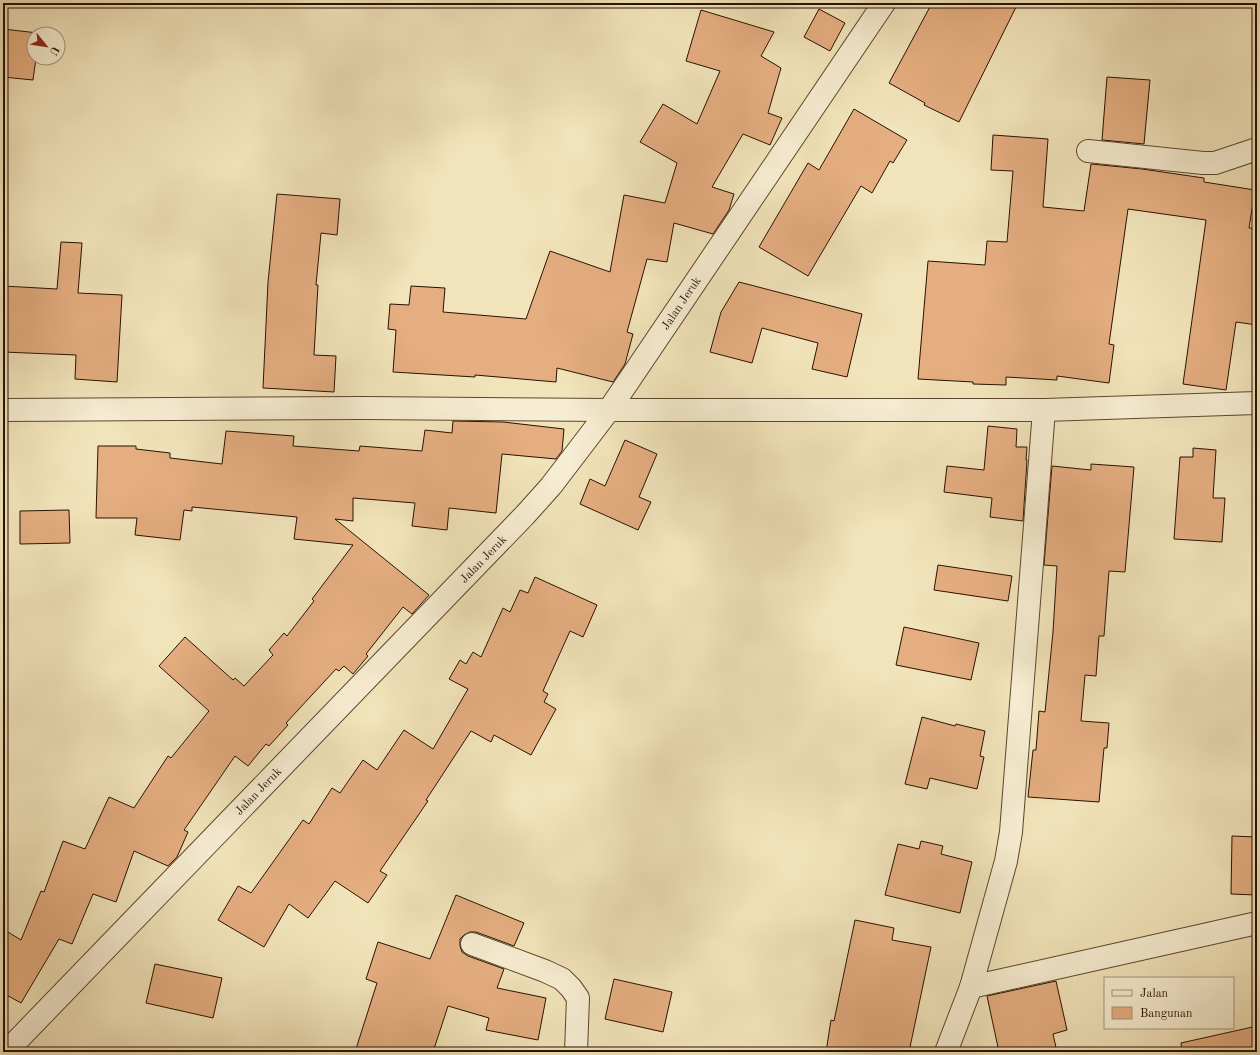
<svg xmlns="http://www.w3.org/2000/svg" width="1260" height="1055" font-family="'Old Standard TT',serif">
  <rect width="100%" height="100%" fill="#f2e4ba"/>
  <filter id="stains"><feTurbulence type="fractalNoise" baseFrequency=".005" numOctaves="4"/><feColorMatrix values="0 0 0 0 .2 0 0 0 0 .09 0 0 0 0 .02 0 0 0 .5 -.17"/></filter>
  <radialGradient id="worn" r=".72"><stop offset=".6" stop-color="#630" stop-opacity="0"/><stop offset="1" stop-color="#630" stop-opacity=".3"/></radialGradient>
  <!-- building -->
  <g fill="#e5ae81" stroke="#291100">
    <path d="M 932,3 L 1018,3 L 959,122 L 924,105 L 925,103 L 889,83 Z"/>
    <path d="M 819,9 L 845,23 L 830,51 L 804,37 Z"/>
    <path d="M 701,10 L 774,32 L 761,56 L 781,68 L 768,113 L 782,118 L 770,145 L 743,134 L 712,187 L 734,194 L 729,210 L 713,234 L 674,223 L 667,262 L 647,259 L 627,332 L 633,334 L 625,364 L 613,382 L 557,368 L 556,382 L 475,375 L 475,377 L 393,372 L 396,330 L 388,329 L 390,304 L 409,305 L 411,286 L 445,288 L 443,312 L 526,319 L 550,251 L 610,272 L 624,195 L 665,203 L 677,163 L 640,142 L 663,104 L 697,124 L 720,71 L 686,61 Z"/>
    <path d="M 3,29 L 38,33 L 38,34 L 34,34 L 34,58 L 36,58 L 33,80 L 3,77 Z"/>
    <path d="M 1107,77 L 1150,80 L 1144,144 L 1102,140 Z"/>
    <path d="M 854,109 L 907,140 L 893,163 L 890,161 L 872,193 L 861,186 L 808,276 L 759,247 L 808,163 L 819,170 Z"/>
    <path d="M 993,135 L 1048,139 L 1043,207 L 1084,211 L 1091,164 L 1142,169 L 1204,178 L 1204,182 L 1255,190 L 1249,228 L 1257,229 L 1257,325 L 1236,322 L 1226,390 L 1183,384 L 1206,220 L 1128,209 L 1109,344 L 1114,345 L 1109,383 L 1057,376 L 1057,380 L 1006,377 L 1006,385 L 973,384 L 973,382 L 918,379 L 928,261 L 985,265 L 987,241 L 1007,242 L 1013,171 L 991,170 Z"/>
    <path d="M 277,194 L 340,199 L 337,235 L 321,233 L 316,285 L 318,285 L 314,355 L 336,356 L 334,392 L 263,388 L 268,282 Z"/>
    <path d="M 61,242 L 82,243 L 78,293 L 122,295 L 117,382 L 75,379 L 76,355 L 3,352 L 3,286 L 57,289 Z"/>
    <path d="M 739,282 L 862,314 L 847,377 L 812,369 L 818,343 L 762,328 L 752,363 L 710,352 L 721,312 Z"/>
    <path d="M 453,421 L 503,422 L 564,429 L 562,451 L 556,459 L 502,454 L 496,513 L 449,508 L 447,530 L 412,526 L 415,503 L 353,498 L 353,521 L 335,519 L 429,595 L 412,614 L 403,607 L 366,654 L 368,656 L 353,674 L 344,666 L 339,671 L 336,669 L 286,723 L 288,725 L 269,746 L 266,744 L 248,766 L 235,756 L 184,830 L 188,832 L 177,857 L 168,866 L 134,851 L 116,902 L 93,894 L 72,944 L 59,939 L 21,1003 L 3,993 L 3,929 L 21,940 L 41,891 L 44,892 L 63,841 L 85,849 L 109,797 L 134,808 L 168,756 L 171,758 L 209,711 L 159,666 L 185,637 L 233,680 L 235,678 L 244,686 L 273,655 L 269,650 L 284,633 L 287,636 L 314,601 L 312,599 L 353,545 L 294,539 L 297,517 L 192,507 L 192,511 L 184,510 L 180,540 L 135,535 L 137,518 L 96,518 L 98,446 L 136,446 L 136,449 L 170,453 L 170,458 L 222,464 L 226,431 L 294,436 L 293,446 L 359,451 L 360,446 L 422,451 L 425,430 L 452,433 Z"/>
    <path d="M 988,426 L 1017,429 L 1016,447 L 1027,447 L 1026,460 L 1027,460 L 1023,521 L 990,517 L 992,498 L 944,492 L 947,466 L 984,470 Z"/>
    <path d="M 625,440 L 657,454 L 639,497 L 651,502 L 638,530 L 580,504 L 590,479 L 605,486 Z"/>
    <path d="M 1193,448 L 1216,450 L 1213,498 L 1225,498 L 1222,542 L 1174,539 L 1180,457 L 1193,457 Z"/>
    <path d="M 1091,464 L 1134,467 L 1125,572 L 1109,571 L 1104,636 L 1099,636 L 1096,676 L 1085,675 L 1081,721 L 1109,723 L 1107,748 L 1104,748 L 1099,802 L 1028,797 L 1033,750 L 1036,750 L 1039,711 L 1045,712 L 1053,632 L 1057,566 L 1044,565 L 1052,466 L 1091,470 Z"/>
    <path d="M 69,510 L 70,543 L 20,544 L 20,511 Z"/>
    <path d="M 938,565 L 1012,576 L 1008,601 L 934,590 Z"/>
    <path d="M 535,577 L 597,605 L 583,637 L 570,631 L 543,691 L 548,694 L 544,702 L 556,709 L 531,755 L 494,735 L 491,742 L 471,731 L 426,800 L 428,801 L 380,871 L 387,875 L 368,903 L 335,881 L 308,918 L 289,904 L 264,947 L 218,920 L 238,886 L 251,893 L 303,820 L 309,824 L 332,788 L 340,793 L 363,760 L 377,770 L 404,730 L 433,749 L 468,689 L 449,679 L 460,660 L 466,664 L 473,652 L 481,657 L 503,608 L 510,612 L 520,590 L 528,593 Z"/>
    <path d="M 904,627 L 979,643 L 971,680 L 896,665 Z"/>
    <path d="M 922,717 L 955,726 L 956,724 L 985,731 L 980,756 L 984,757 L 977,789 L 930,778 L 927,789 L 905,784 Z"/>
    <path d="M 1232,836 L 1257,837 L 1256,895 L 1231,894 Z"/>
    <path d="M 921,841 L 943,846 L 941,854 L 972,862 L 960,913 L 885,895 L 898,844 L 919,849 Z"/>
    <path d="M 456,895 L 524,923 L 514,946 L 476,932 L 470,932 L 464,935 L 460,939 L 460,946 L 462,952 L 468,956 L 504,969 L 497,988 L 546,998 L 538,1040 L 486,1030 L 489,1018 L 448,1006 L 433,1052 L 355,1052 L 377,983 L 366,979 L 378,942 L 430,959 Z"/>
    <path d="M 855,920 L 894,928 L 892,940 L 931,947 L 909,1052 L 826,1052 L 831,1020 L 834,1021 Z"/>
    <path d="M 155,964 L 222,978 L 213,1018 L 146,1003 Z"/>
    <path d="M 614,979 L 672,992 L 663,1032 L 605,1019 Z"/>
    <path d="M 1056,981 L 1067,1030 L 1053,1034 L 1057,1052 L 999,1052 L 987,996 Z"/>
    <path d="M 1257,1026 L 1257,1052 L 1182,1052 L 1181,1043 Z"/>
  </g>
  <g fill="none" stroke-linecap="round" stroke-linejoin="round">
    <!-- minor casing -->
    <g stroke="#5b462e" stroke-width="24">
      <g id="minor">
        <path d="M 1088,151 L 1203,163 L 1215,163 L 1257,149"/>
        <path d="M 3,410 L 363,408 L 609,410 L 1044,410 L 1257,403"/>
        <path d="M 472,944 L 545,971 L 562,979 L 571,988 L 578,998 L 576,1052"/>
        <path d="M 971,987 L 1257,923"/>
        <path d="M 6,1052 L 525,515 L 551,486 L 609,410 L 884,3"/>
        <path d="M 946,1052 L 971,987 L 1006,861 L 1011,832 L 1044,410"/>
      </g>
    </g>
    <!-- minor -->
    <use href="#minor" stroke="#f7edd2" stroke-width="22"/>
  </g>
  <g text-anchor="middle" stroke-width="3" stroke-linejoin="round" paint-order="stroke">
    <!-- street labels -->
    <g font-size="12" fill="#291100" stroke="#f7edd2">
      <text transform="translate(681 303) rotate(-56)" y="4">Jalan Jeruk</text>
      <text transform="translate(483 559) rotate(-46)" y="4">Jalan Jeruk</text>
      <text transform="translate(258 791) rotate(-46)" y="4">Jalan Jeruk</text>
    </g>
  </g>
  <!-- margin -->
  <rect width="1260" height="1055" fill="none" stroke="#f2e4ba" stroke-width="16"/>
  <rect x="4" y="4" width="1252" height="1047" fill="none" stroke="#291100" stroke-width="2"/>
  <rect x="8" y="8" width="1244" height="1039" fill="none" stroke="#291100"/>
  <!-- legend -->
  <rect x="1104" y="977" width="130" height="52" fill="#f7edd2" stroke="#a5957e"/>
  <rect x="1112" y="990" width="20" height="6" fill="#f7edd2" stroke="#a5957e"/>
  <text x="1140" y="997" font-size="12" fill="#291100">Jalan</text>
  <rect x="1112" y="1007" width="20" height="12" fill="#e5ae81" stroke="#a5957e"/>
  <text x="1140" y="1017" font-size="12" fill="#291100">Bangunan</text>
  <!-- north arrow -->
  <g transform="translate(46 46) rotate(120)"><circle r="19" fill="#f7edd2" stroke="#a5957e"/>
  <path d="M0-3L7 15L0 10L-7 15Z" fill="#8f2418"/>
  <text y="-6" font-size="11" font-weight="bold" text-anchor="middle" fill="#291100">U</text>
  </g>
  <rect width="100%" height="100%" filter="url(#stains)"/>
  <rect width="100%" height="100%" fill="url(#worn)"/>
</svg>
